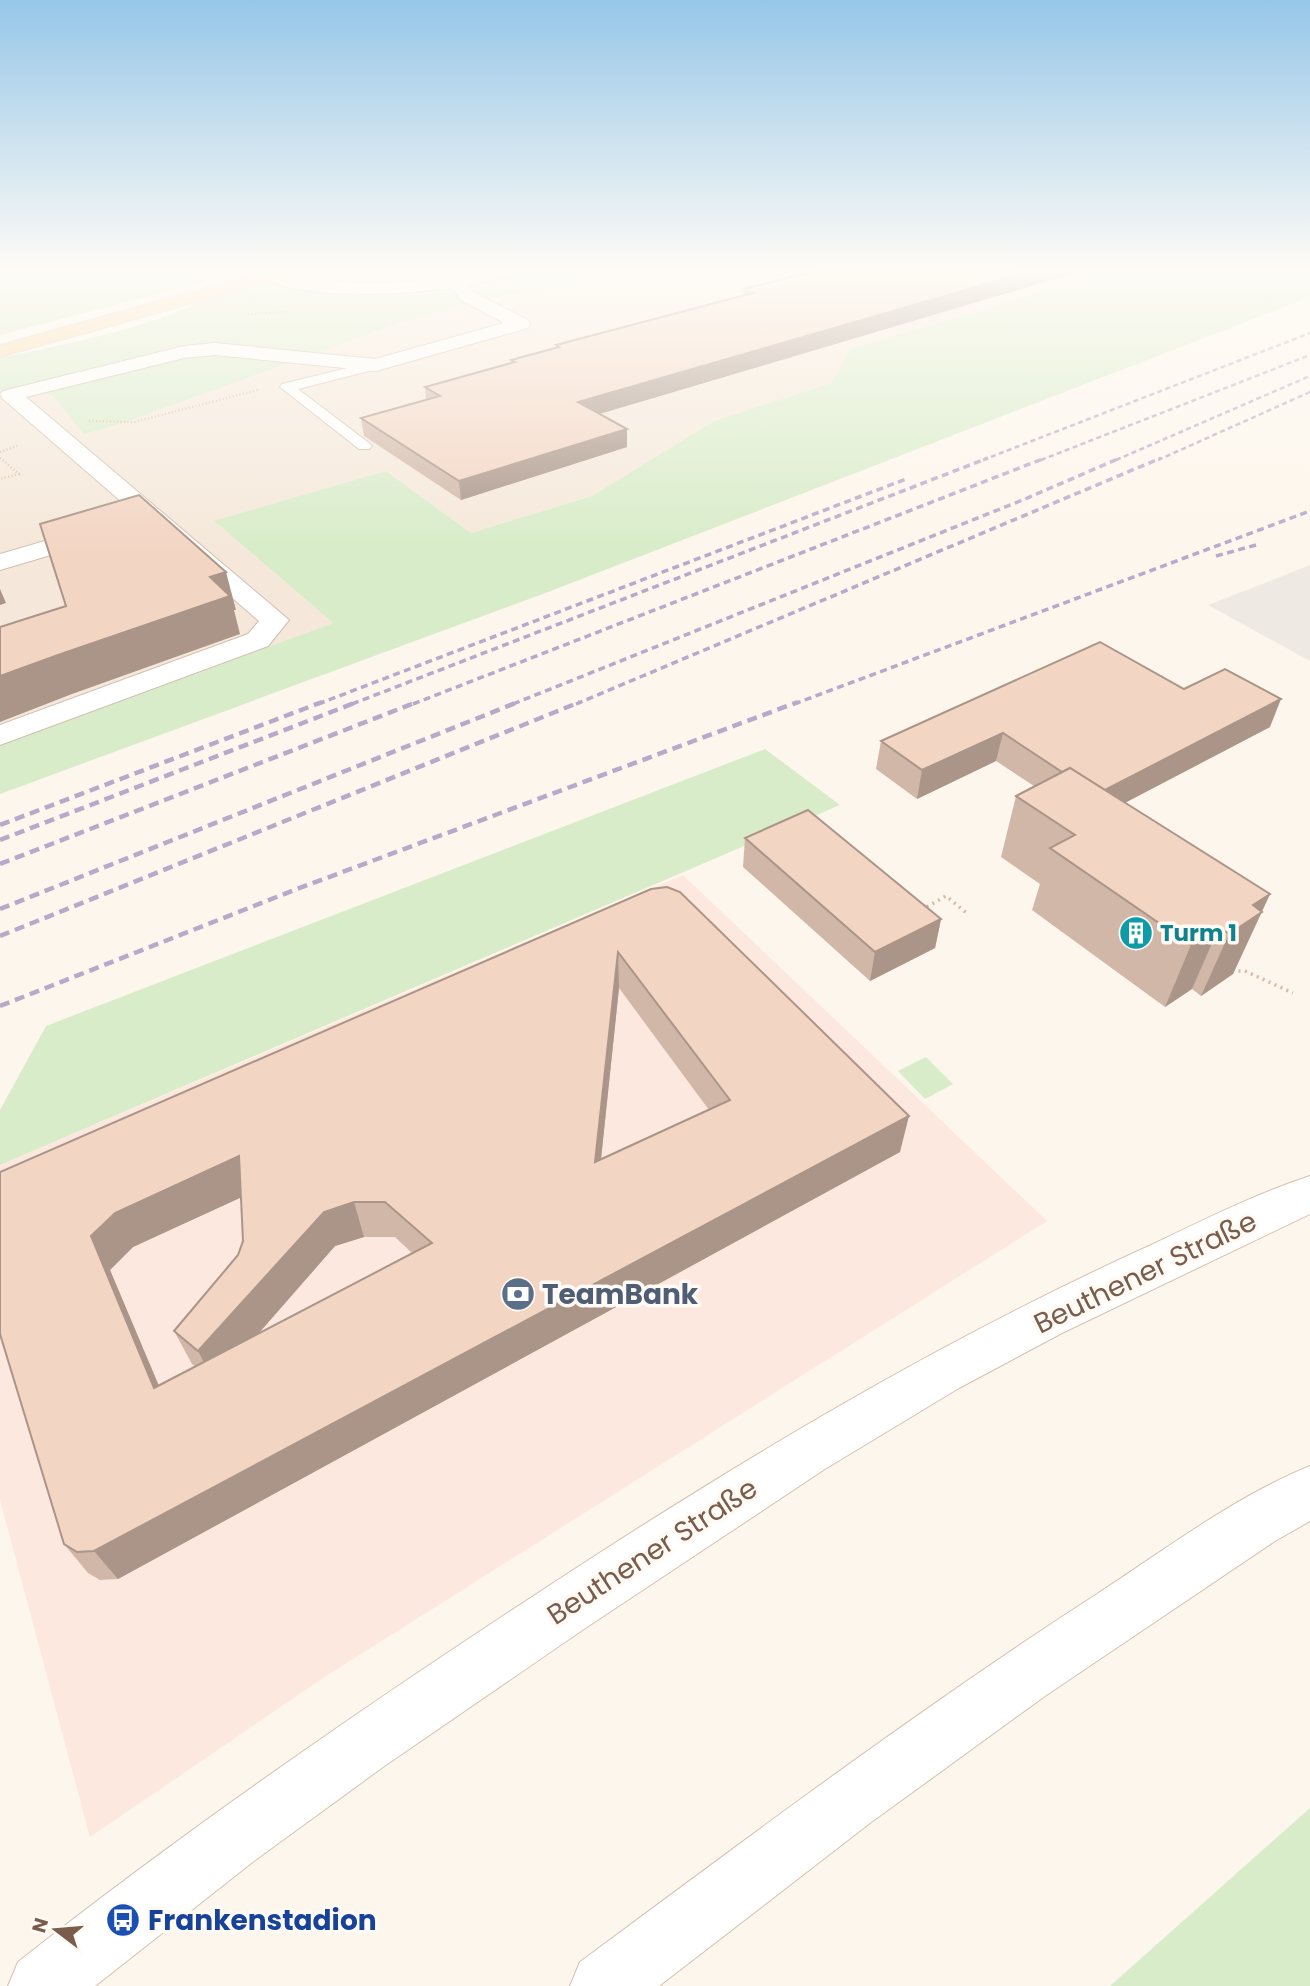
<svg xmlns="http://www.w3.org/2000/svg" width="1310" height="1986" font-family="Poppins,sans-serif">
  <rect width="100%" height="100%" fill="#fdf6ec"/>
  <!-- residential -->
  <path fill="#f5e8da" d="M 646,272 L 1110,272 L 851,349 L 831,383 L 714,421 L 592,496 L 471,533 L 386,471 L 215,522 L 333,623 L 0,745 L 0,391 L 52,395 L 126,422 L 403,321 L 490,298 Z"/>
  <!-- commercial -->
  <path fill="#fde8e0" d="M 683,875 L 1047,1221 L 326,1676 L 90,1837 L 0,1500 L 0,1165 Z"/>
  <!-- industrial -->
  <path fill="#efe9e4" d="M 1310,565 L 1310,661 L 1208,605 L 1275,579 Z"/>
  <!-- green -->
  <g fill="#d8ecc9">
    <path d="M 0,272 L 241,272 L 0,335 Z"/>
    <path d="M 393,272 L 646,272 L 490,298 L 404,321 L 126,422 L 84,434 L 52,395 L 0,391 L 0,358 C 53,347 109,336 161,318 C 194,305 226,289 262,285 C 287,283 313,288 337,291 C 385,296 439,298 485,283 Z"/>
    <path d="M 1110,272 L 1310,272 L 1310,297 L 548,592 L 0,794 L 0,745 L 333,623 L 214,521 L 386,471 L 471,533 L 592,496 L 714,421 L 831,383 L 851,349 Z"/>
    <path d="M 765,749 L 840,805 L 0,1165 L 0,1110 L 46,1026 Z"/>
    <path d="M 926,1057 L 953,1084 L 925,1099 L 898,1071 Z"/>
    <path d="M 1310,1808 L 1310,1986 L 1110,1986 Z"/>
  </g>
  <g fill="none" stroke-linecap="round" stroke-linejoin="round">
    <!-- lane casing -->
    <g stroke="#d1beb0" stroke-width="2">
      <path id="lane" d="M 376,361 L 381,362 L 381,368 L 298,389 L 369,443 L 372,446 L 369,449 L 359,449 L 280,387 L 282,384 Z"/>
    </g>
    <!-- street casing -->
    <g stroke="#d1beb0" stroke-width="2">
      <g id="street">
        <path d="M 259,272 C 294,272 330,283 366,283 C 416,284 465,272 516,272 L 513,276 L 468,285 L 473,292 L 528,320 L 531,324 L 528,328 L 376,371 L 215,355 L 184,358 L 26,397 L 289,620 L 268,646 L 0,745 L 0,725 L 248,634 L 259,621 L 3,399 L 0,394 L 3,391 L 184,346 L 215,343 L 375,359 L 504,323 L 461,300 L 452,288 C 413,294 284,303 259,272 Z"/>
        <path d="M 96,526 L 105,529 L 109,534 L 105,539 L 0,570 L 0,554 Z"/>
      </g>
    </g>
    <!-- secondary casing -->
    <g stroke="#d6c0b0" stroke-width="2">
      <g id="secondary">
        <path d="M 1310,1176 L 1310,1214 L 1062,1333 L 959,1388 L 825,1469 L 581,1631 L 383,1767 L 254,1861 L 95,1986 L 8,1986 L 18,1962 C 206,1814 403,1680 604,1550 C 780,1437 959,1332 1149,1246 C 1202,1221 1255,1194 1310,1176 Z"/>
        <path d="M 1310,1466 L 1310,1521 L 1275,1541 L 1045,1696 L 870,1823 L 659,1986 L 570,1986 L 580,1962 C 750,1836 919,1709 1097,1594 C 1166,1549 1234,1497 1310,1466 Z"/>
      </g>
    </g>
    <!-- primary casing -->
    <g stroke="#dad1cd" stroke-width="2">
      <path id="primary" d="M 263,272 L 292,272 L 289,276 L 0,357 L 0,345 Z"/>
    </g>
    <!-- path-far1 -->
    <g stroke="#d9b8a5" stroke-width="2.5" stroke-dasharray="1 2.5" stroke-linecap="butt">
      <path d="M 248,314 L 288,312"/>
      <path d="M 89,421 L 134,422 L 258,390"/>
      <path d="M 0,452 L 17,446"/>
      <path d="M 0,458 L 19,474 L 0,479"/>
    </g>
    <!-- path -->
    <g stroke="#d9b8a5" stroke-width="3.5" stroke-dasharray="2 4.5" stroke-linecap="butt">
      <path d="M 921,910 L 946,896 L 969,915"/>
      <path d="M 1232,971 L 1245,971 L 1293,993"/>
    </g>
    <!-- lane -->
    <use href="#lane" fill="#fff" fill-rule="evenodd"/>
    <!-- street -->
    <use href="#street" fill="#fff" fill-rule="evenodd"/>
    <!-- secondary -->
    <use href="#secondary" fill="#fff" fill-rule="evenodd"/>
    <!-- primary -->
    <use href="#primary" fill="#fbd9a5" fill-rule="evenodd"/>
    <!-- rail-far2 -->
    <g stroke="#b9a8c9" stroke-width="2.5" stroke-dasharray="5 3.5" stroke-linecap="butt">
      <path d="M 983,460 L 1310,333"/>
      <path d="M 1041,460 L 1310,355"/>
      <path d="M 1116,460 L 1310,376"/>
      <path d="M 1158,460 L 1310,392"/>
    </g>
    <!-- rail-far1 -->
    <g stroke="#b9a8c9" stroke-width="3.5" stroke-dasharray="7 4.5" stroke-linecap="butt">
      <path d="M 1216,556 L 1256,545"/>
      <path d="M 318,704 L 906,479"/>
      <path d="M 352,704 L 988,458"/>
      <path d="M 413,704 L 1045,458"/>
      <path d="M 513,704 L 1025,499 L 1120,458"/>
      <path d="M 576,704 L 1161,458"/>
      <path d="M 794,704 L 1310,511"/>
    </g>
    <!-- rail -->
    <g stroke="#b9a8c9" stroke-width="4.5" stroke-dasharray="10 6" stroke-linecap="butt">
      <path d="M 0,825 L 322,702"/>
      <path d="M 0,840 L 357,702"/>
      <path d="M 0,864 L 417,702"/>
      <path d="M 0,909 L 518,702"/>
      <path d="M 0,936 L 580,702"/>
      <path d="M 0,1006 L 297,889 L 798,702"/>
    </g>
  </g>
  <!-- wall -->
  <g fill="#d1b7a8" fill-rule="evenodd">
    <path d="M 813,272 L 1078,272 L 599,414 L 627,429 L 627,447 L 461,500 L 364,436 L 361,418 L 426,400 L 425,387 L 511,363 L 511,360 L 557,347 L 556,345 L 743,296 L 744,289 Z"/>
    <path d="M 1184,689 L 1270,727 L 1125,803 L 1270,894 L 1233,974 L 1201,996 L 1192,989 L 1165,1007 L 1032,910 L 1040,884 L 1001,857 L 1016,796 L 1034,786 L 996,761 L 917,799 L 876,769 L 881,741 Z"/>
    <path d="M 745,838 L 941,919 L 935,948 L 870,981 L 743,867 Z"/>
    <path d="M 651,889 L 900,1152 L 118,1579 L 100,1580 L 88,1573 L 64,1544 L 0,1334 ZM 619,988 L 709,1110 L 601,1159 ZM 241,1197 L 243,1241 L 238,1255 L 174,1331 L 192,1364 L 195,1366 L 158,1385 L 110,1270 L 133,1247 ZM 364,1237 L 395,1237 L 412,1253 L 260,1332 L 335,1246 Z"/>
  </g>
  <!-- shaded-wall -->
  <g fill="#aa9588">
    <path d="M 1028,272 L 1078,272 L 579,420 L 578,402 Z"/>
    <path d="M 627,429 L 627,447 L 461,500 L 459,481 Z"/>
    <path d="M 226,572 L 236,610 L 234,610 L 240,634 L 72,694 L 0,722 L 0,676 L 210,577 Z"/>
    <path d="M 0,589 L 6,603 L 0,605 Z"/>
    <path d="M 1281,699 L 1270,727 L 1088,822 L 1096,794 Z"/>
    <path d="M 1003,733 L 996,761 L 917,799 L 922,770 Z"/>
    <path d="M 1270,894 L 1233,974 L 1201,996 L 1229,934 L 1253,905 Z"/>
    <path d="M 941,919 L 935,948 L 870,981 L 875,952 Z"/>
    <path d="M 1219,927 L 1192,989 L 1165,1007 L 1191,945 Z"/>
    <path d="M 618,952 L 619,988 L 597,1197 L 595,1162 Z"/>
    <path d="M 909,1116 L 900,1152 L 118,1579 L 94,1551 Z"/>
    <path d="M 239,1156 L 253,1192 L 133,1247 L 110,1270 L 173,1419 L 154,1388 L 91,1236 L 115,1213 Z"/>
    <path d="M 354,1202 L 364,1237 L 335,1246 L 215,1383 L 198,1351 L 324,1212 Z"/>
  </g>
  <!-- building -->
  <g fill="#f3d5c3" stroke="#aa9588" stroke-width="2" fill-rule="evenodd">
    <path d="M 813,272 L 1028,272 L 578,402 L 627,429 L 459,481 L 361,418 L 440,396 L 425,387 L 515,362 L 511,360 L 559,347 L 556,345 L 753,293 L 744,289 Z"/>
    <path d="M 139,495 L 226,572 L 210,577 L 230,596 L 58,655 L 0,676 L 0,627 L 66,606 L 40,524 Z"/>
    <path d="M 1100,642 L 1184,689 L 1225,669 L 1281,699 L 1105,790 L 1070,768 L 1062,772 L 1003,733 L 922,770 L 881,741 Z"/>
    <path d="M 1070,768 L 1270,894 L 1253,905 L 1262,912 L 1229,934 L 1219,927 L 1191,945 L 1050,848 L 1075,835 L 1016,796 Z"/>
    <path d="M 808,810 L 941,919 L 875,952 L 745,838 Z"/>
    <path d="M 667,887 L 680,892 L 909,1116 L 94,1551 L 77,1552 L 64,1544 L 0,1334 L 0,1172 L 651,889 ZM 618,952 L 730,1100 L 595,1162 ZM 239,1156 L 243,1241 L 238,1255 L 174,1331 L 198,1351 L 324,1212 L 354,1202 L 385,1202 L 432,1243 L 154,1388 L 91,1236 L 115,1213 Z"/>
  </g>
  <!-- sky -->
  <linearGradient id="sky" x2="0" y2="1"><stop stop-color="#97c7e8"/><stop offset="0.49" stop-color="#fefbf6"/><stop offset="1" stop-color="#fefbf6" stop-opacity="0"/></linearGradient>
  <rect width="1310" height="550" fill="url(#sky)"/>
  <!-- icons -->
  <defs>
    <g id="building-disc" transform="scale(1.75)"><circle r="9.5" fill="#0f9aa8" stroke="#fffaf3"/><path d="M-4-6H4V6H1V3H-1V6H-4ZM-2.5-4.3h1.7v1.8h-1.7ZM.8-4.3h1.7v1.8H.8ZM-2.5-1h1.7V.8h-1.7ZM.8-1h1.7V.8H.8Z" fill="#fff"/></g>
    <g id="bank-disc" transform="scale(1.75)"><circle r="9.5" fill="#5c6f8a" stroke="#fffaf3"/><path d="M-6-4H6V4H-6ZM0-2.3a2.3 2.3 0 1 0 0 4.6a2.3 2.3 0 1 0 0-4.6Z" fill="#fff"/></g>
    <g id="bus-disc" transform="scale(1.75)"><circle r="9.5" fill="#1a4fb4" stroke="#fffaf3"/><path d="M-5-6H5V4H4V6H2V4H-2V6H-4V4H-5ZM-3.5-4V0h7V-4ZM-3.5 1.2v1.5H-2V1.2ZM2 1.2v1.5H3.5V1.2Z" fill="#fff"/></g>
  </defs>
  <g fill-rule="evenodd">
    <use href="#building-disc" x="1136" y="933"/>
    <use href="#bank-disc" x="518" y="1294"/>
    <use href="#bus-disc" x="123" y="1920"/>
  </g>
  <g text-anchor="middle" stroke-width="7" stroke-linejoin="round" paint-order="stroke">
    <!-- culture labels -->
    <g font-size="23" font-weight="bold" fill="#0d838f" stroke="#fffaf3" text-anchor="start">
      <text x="1160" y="941">Turm 1</text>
    </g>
    <!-- near-street labels -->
    <g font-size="28" fill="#7a5c4d" stroke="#fffaf3">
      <text transform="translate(1145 1272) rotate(-26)" y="10">Beuthener Straße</text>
      <text transform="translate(652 1551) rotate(-33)" y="10">Beuthener Straße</text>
    </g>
    <!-- near-service labels -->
    <g font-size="28" font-weight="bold" fill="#4e5e75" stroke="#fffaf3" text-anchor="start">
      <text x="542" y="1304">TeamBank</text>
    </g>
    <!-- near-transit labels -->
    <g font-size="28" font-weight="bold" fill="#164399" stroke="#fffaf3" text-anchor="start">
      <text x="148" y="1930">Frankenstadion</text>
    </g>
  </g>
  <!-- north arrow -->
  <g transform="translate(56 1930) rotate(286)" stroke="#fffaf3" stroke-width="5" paint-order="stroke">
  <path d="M0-5L12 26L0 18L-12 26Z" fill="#7a5c4d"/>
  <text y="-10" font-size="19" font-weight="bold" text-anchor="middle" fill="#7a5c4d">N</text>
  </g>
</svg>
